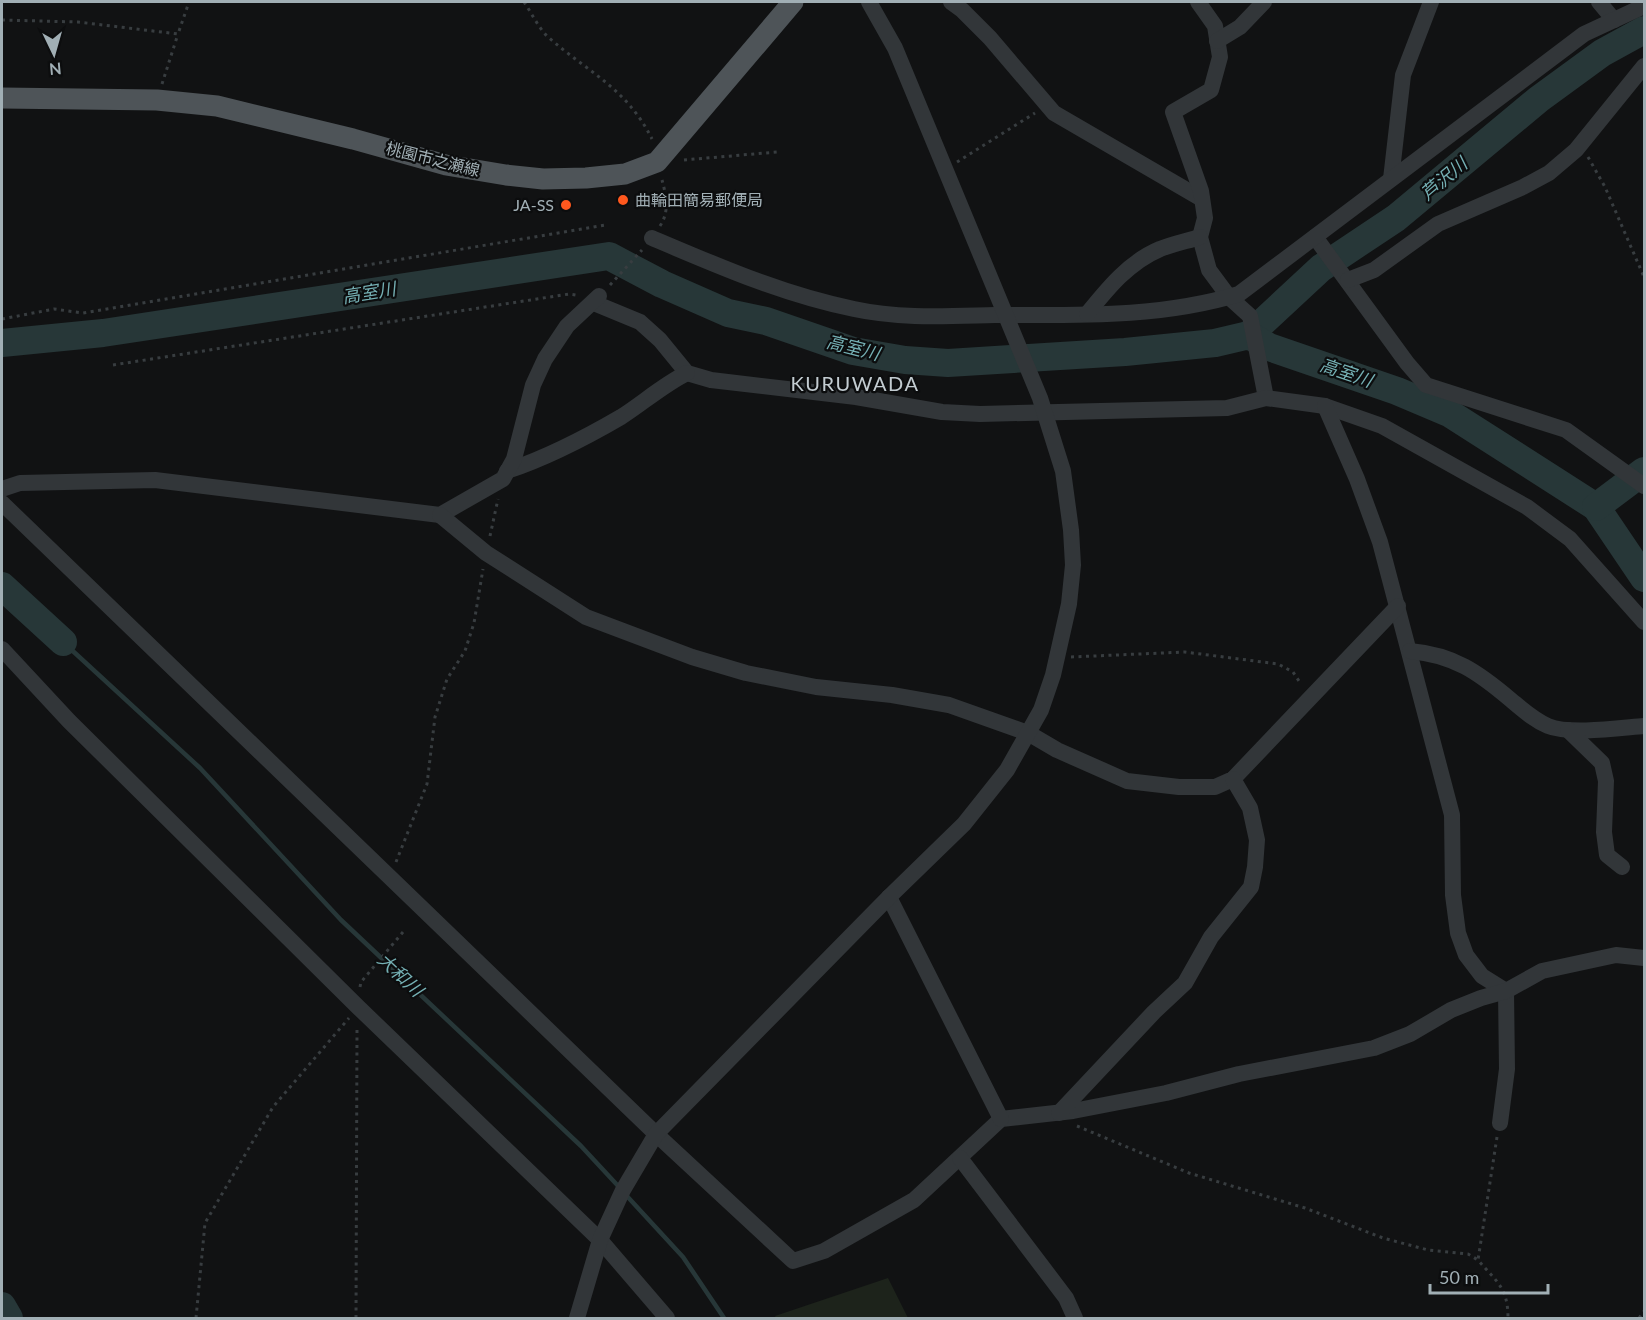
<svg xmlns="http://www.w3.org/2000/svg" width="1646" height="1320" font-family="Lato,'Noto Sans JP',sans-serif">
  <rect width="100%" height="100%" fill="#111213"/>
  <!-- green -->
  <path fill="#1d231b" d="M 888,1278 L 908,1318 L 776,1318 L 775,1316 Z"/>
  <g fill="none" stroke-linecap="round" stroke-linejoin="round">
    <!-- stream -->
    <g stroke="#273738" stroke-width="4.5">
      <path d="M 63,642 L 200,768 L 341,920 L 581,1146 L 620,1188"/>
      <path d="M 625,1194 L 683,1257 L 724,1318"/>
    </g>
    <!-- river -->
    <g stroke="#273738" stroke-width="28">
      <path d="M 1249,335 L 1321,268 L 1396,218 L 1539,99 L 1602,53 L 1644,30"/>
      <path d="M 2,343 L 103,333 L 609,256 L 662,284 L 728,313 L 766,321 L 853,351 L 905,360 L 948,363 L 1125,352 L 1215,343 L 1249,335 L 1269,347 L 1397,391 L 1449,413 L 1596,507 L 1644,578"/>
      <path d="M 1596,507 L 1644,471"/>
      <path d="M 2,586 L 63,642"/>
      <path d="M 2,1306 L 9,1318"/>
    </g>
    <!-- path -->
    <g stroke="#383d40" stroke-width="3" stroke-dasharray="3 4.5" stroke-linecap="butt">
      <path d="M 524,2 C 531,12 538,27 547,36 C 587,72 626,87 652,139"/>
      <path d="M 2,20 L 78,22 L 178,34 L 189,2"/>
      <path d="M 162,84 L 178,34"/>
      <path d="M 1588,157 L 1605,187 L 1644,277"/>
      <path d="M 684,160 L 777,152"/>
      <path d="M 957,162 L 1035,113"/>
      <path d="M 660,226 C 670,211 666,195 662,180"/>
      <path d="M 610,285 L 642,250"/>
      <path d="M 2,319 L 54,309 L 83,313 L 605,225"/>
      <path d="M 113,365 L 569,294 L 576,295"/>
      <path d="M 490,536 L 498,499"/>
      <path d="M 1071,657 L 1185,652 L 1278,664 L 1293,672 L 1301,684"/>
      <path d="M 396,862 L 427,784 L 435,717 L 447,679 L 465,651 L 474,623 L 483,569"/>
      <path d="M 360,987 L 361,982 L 403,932"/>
      <path d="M 1077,1126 L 1189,1173 L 1305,1208 L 1383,1238 L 1428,1250 L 1468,1254 L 1478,1260"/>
      <path d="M 1497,1137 L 1478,1260 C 1497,1282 1508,1288 1508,1318"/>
      <path d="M 196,1318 L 205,1223 L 273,1107 L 349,1018"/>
      <path d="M 356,1318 L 357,1029"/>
      <path d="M 1639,1318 L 1644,1311"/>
    </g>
    <!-- minor -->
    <g stroke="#323639" stroke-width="16">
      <path d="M 951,2 L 962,10 L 990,38 L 1054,113 L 1202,199"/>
      <path d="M 1198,2 L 1215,26 L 1220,57 L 1211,90 L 1173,112 L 1201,191 L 1205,218 L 1200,237 L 1209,270 L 1229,297 L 1250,316 L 1266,398"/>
      <path d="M 1599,2 L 1614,20"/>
      <path d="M 1217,41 L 1240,27 L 1264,2"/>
      <path d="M 1391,179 L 1403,75 L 1431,2"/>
      <path d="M 1315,237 L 1407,363 L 1426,385 L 1566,430 L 1644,486"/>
      <path d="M 652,238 C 718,266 784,295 854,309 C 900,319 948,316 995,315 C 1077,315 1160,318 1239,294 L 1584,34 L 1644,6"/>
      <path d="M 1348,280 L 1374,270 L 1438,224 L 1523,187 L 1549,173 L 1576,150 L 1644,66"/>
      <path d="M 594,303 L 640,322 L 660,340 L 687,373 L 711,380 L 856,397 L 942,412 L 980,414 L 1227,408 L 1266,398 L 1325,406 L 1382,426 L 1527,507 L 1570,539 L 1644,622"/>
      <path d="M 1087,314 C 1108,288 1129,262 1160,249 C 1173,244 1187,241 1200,237"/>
      <path d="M 1325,406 L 1357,479 L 1380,542 L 1452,815 L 1453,895 L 1458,933 L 1466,955 L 1482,976 L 1506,991 L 1507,1069 L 1500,1123"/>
      <path d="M 507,471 C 546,458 585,438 621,417 C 643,403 663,385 687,373"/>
      <path d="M 2,489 L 20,483 L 155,480 L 440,515 L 503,479 L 514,459 L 533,385 L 545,359 L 567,326 L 599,296"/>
      <path d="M 2,503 L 656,1134 L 793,1261 L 824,1251 L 914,1200 L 1001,1119 L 1073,1111 L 1166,1093 L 1239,1074 L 1374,1048 L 1410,1034 L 1451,1010 L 1481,998 L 1506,991 L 1542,971 L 1616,955 L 1644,958"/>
      <path d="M 440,515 L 486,553 L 586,617 L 692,657 L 746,673 L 816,687 L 892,695 L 949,705 L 1028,733 L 1057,750 L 1127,781 L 1179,787 L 1215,787 L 1233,779 L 1398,606"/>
      <path d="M 2,649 L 69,721 L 358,1007 L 600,1240 L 667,1318"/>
      <path d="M 1410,651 C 1454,655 1478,672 1511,700 C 1523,710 1534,720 1548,726 C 1570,735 1619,728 1644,726"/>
      <path d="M 1568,730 L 1602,763 L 1606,781 L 1604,832 L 1607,855 L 1622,867"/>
      <path d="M 889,897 L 1001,1119"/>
      <path d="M 1059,1113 L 1154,1012 L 1185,983 L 1211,937 L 1251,887 L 1255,867 L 1257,840 L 1250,808 L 1233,779"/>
      <path d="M 960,1158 L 1066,1298 L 1075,1318"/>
      <path d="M 577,1318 L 600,1240 L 623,1190 L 656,1134 L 889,897 L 964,824 L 1007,770 L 1041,710 L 1053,675 L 1069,604 L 1073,565 L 1071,530 L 1063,471 L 1040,398 L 895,48 L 869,2"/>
    </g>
    <!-- major -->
    <path stroke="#4e5458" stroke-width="21" d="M 2,98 L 157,100 L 217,106 L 353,139 L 446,165 L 506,175 L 543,179 L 586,178 L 625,174 L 657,162 L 793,2"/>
  </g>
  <!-- markers -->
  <g fill="#ff581e" stroke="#0c0d0e" stroke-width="2">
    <circle cx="623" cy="200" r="6"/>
    <circle cx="566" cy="205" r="6"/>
  </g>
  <g text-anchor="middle" stroke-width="4.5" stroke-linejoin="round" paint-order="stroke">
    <!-- street labels -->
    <g font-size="16" fill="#a1afb5" stroke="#0c0d0e">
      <text transform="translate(433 159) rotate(14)" y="6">桃園市之瀬線</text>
    </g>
    <!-- poi labels -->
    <g font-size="16" fill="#a1afb5" stroke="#0c0d0e" text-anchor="start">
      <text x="635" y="206">曲輪田簡易郵便局</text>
      <text x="554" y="211" text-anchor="end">JA-SS</text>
    </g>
    <!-- water labels -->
    <g font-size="18" font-style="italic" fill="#75b0b4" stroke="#0c0d0e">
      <text transform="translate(1444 179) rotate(-40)" y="6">芦沢川</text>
      <text transform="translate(369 293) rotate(-9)" y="6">高室川</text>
      <text transform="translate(853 348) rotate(14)" y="6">高室川</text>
      <text transform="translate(1346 373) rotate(19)" y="6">高室川</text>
      <text transform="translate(400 975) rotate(43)" y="6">大和川</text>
    </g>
    <!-- quarter labels -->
    <g font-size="20" letter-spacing="1.5" fill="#c3ccd1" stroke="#0c0d0e">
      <text x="855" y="391">KURUWADA</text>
    </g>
  </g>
  <!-- border -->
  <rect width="1646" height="1320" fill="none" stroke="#a1afb5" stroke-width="6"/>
  <!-- north arrow -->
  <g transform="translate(54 54) rotate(175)" stroke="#0c0d0e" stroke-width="4.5" paint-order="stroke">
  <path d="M0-4.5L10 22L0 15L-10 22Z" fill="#a1afb5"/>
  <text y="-9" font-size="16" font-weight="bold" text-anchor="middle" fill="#a1afb5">N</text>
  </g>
  <!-- scale -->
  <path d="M1430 1284v9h118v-9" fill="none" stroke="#a1afb5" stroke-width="3"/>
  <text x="1439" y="1284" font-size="18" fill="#a1afb5" stroke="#0c0d0e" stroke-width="4.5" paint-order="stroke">50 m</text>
</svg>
